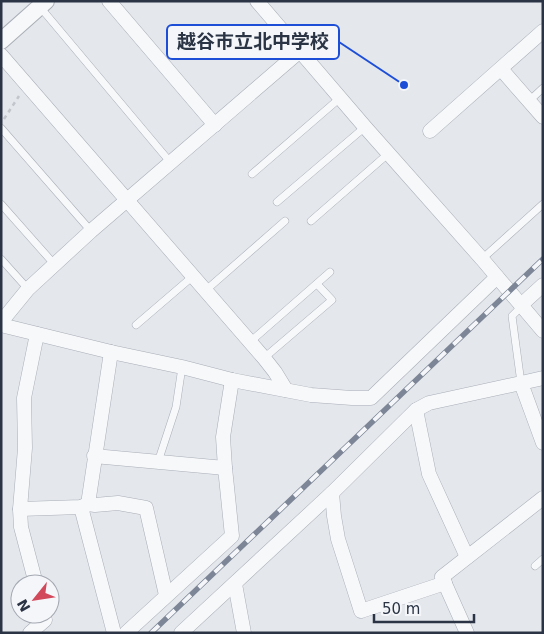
<svg xmlns="http://www.w3.org/2000/svg" width="544" height="634" font-family="'DejaVu Sans','Noto Sans JP',sans-serif">
  <rect width="100%" height="100%" fill="#e4e7ec"/>
  <g fill="none" stroke-linecap="round" stroke-linejoin="round">
    <!-- service casing -->
    <g stroke="#a9aeb7" stroke-width="8">
      <g id="service">
        <path d="M 40,7 L 171,163"/>
        <path d="M 529,101 L 543,88"/>
        <path d="M 1,128 L 91,231"/>
        <path d="M 252,174 L 340,98"/>
        <path d="M 277,202 L 365,127"/>
        <path d="M 1,204 L 55,265"/>
        <path d="M 311,221 L 389,153"/>
        <path d="M 1,259 L 28,289"/>
        <path d="M 482,259 L 543,204"/>
        <path d="M 205,291 L 285,221"/>
        <path d="M 136,325 L 192,277"/>
        <path d="M 250,342 L 330,272"/>
        <path d="M 264,358 L 332,300 L 317,284"/>
        <path d="M 521,383 L 512,316 L 522,306"/>
        <path d="M 158,462 L 176,407 L 182,367"/>
        <path d="M 535,566 L 543,559"/>
      </g>
    </g>
    <!-- minor casing -->
    <g stroke="#a9aeb7" stroke-width="15">
      <g id="minor">
        <path d="M 109,1 L 215,125"/>
        <path d="M 257,1 L 365,127 L 482,259 L 543,331"/>
        <path d="M 1,55 L 264,358 L 275,372 L 286,390"/>
        <path d="M 501,69 L 543,117"/>
        <path d="M 430,131 L 543,31"/>
        <path d="M 521,305 L 543,285"/>
        <path d="M 1,322 L 28,289 L 91,231 L 300,51"/>
        <path d="M 1,325 L 111,352 L 182,367 L 232,380 L 311,395 L 352,398 L 371,398 L 497,277"/>
        <path d="M 543,378 L 521,383 L 543,443"/>
        <path d="M 416,410 L 429,474 L 467,557"/>
        <path d="M 94,456 L 225,468"/>
        <path d="M 332,493 L 334,516 L 338,539 L 361,611 L 445,583"/>
        <path d="M 88,504 L 111,352"/>
        <path d="M 81,507 L 114,633"/>
        <path d="M 20,509 L 81,507 L 88,504 L 95,505 L 118,503 L 146,508 L 166,595"/>
        <path d="M 36,584 L 21,527 L 20,509 L 25,448 L 24,398 L 37,334"/>
        <path d="M 235,584 L 244,633"/>
        <path d="M 30,633 L 45,620"/>
        <path d="M 126,633 L 232,536 L 227,487 L 225,468 L 223,437 L 232,380"/>
        <path d="M 181,633 L 332,493 L 416,410 L 429,403 L 521,383"/>
        <path d="M 467,633 L 442,577 L 543,498"/>
      </g>
    </g>
    <!-- tertiary casing -->
    <g stroke="#a9aeb7" stroke-width="18">
      <path id="tertiary" d="M 1,41 L 46,1"/>
    </g>
    <!-- path -->
    <path stroke="#c2c5cb" stroke-width="2.5" stroke-dasharray="4 4" stroke-linecap="butt" d="M 4,119 L 19,96"/>
    <!-- service -->
    <use href="#service" stroke="#f7f8fa" stroke-width="7"/>
    <!-- minor -->
    <use href="#minor" stroke="#f7f8fa" stroke-width="14"/>
    <!-- tertiary -->
    <use href="#tertiary" stroke="#f7f8fa" stroke-width="16"/>
    <!-- rail casing -->
    <g stroke="#7d8696" stroke-width="5.5">
      <path id="rail" d="M 151,633 L 543,259"/>
    </g>
    <!-- rail -->
    <use href="#rail" stroke="#f4f6f9" stroke-width="4" stroke-dasharray="11" stroke-linecap="butt"/>
  </g>
  <!-- callouts -->
  <path fill="none" stroke="#1d4ed8" stroke-width="2" d="M404 85L339 42"/>
  <circle fill="#1d4ed8" stroke="#f4f6f9" stroke-width="2" cx="404" cy="85" r="5"/>
  <rect fill="#f4f6f9" stroke="#1d4ed8" stroke-width="2" x="167" y="25" width="172" height="34" rx="5"/>
  <g font-size="19" text-anchor="middle" font-weight="bold" fill="#2b3445">
    <text x="253" y="48">越谷市立北中学校</text>
  </g>
  <!-- border -->
  <rect width="544" height="634" fill="none" stroke="#2b3445" stroke-width="5"/>
  <!-- north arrow -->
  <g transform="translate(35 599) rotate(240)"><circle r="24" fill="#f4f6f9" stroke="#a4a8b1"/>
  <path d="M0-4L9 19L0 12L-9 19Z" fill="#d1495b"/>
  <text y="-8" font-size="14" font-weight="bold" text-anchor="middle" fill="#2b3445">N</text>
  </g>
  <!-- scale -->
  <path d="M374 614v8h100v-8" fill="none" stroke="#2b3445" stroke-width="2.5"/>
  <text x="382" y="614" font-size="15" fill="#2b3445" stroke="#f4f6f9" stroke-width="4" paint-order="stroke">50 m</text>
</svg>
